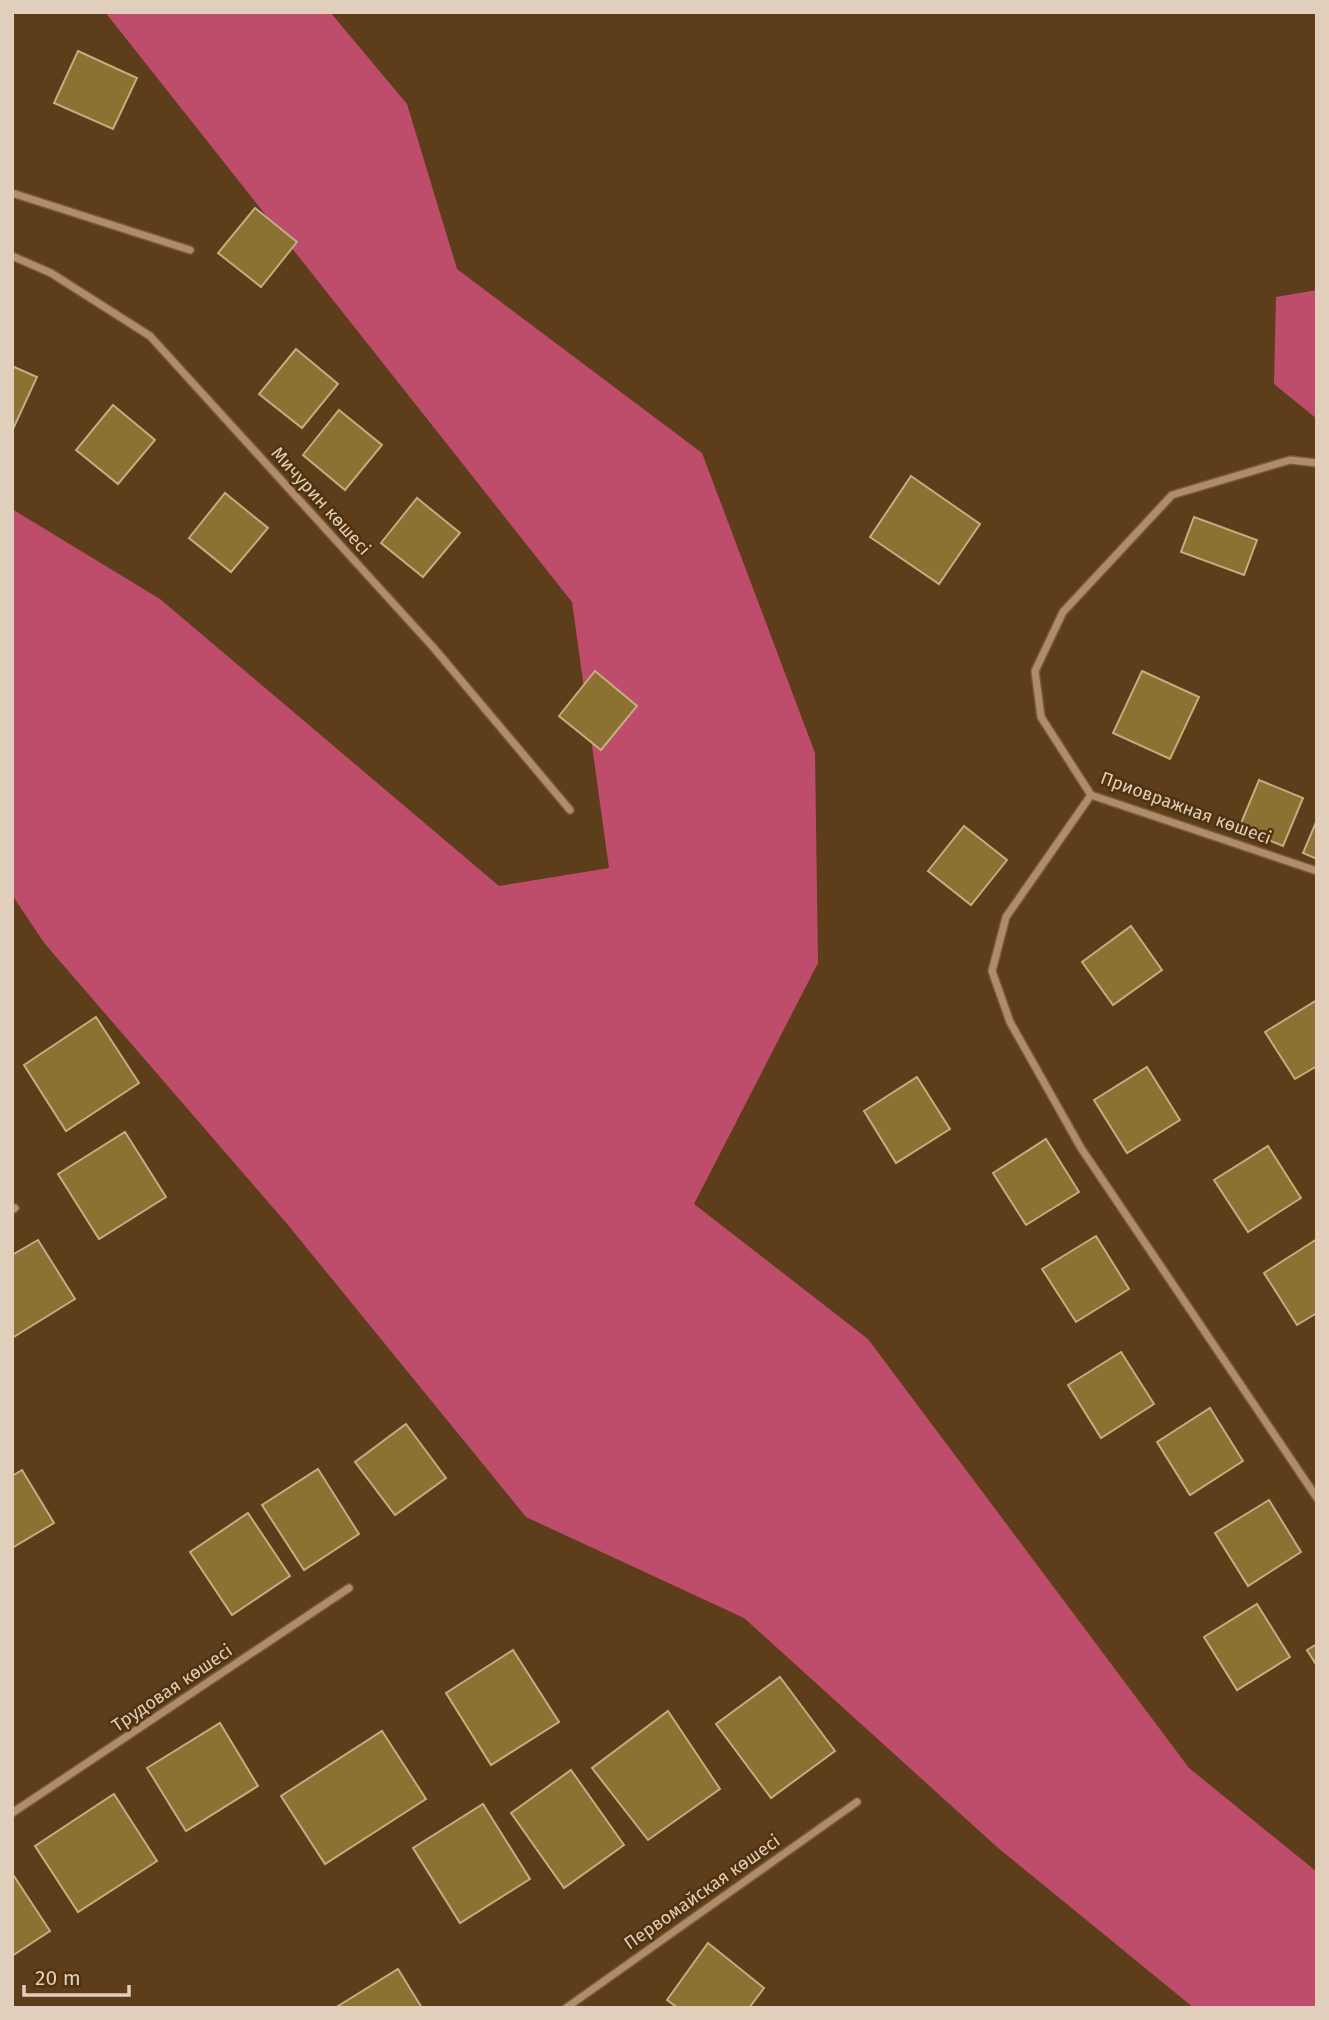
<svg xmlns="http://www.w3.org/2000/svg" width="1329" height="2020" font-family="'Fira Sans',sans-serif">
  <rect width="100%" height="100%" fill="#5d3d1a"/>
  <!-- forest -->
  <g fill="#be4d6b">
    <path d="M 105,12 L 330,12 L 407,104 L 457,269 L 702,453 L 815,753 L 818,963 L 694,1204 L 868,1339 L 1189,1768 L 1317,1872 L 1317,2008 L 1194,2008 L 997,1847 L 744,1618 L 526,1517 L 288,1225 L 45,944 L 12,895 L 12,509 L 160,599 L 499,886 L 609,868 L 572,602 Z"/>
    <path d="M 1317,290 L 1317,419 L 1274,384 L 1276,297 Z"/>
  </g>
  <!-- building -->
  <g fill="#8c7132" stroke="#c3ae80" stroke-width="2">
    <path d="M 78,51 L 137,78 L 113,129 L 54,103 Z"/>
    <path d="M 255,208 L 297,242 L 261,287 L 218,253 Z"/>
    <path d="M 296,349 L 338,384 L 302,428 L 259,394 Z"/>
    <path d="M 12,366 L 37,377 L 13,429 L 12,429 Z"/>
    <path d="M 113,405 L 155,440 L 118,484 L 76,450 Z"/>
    <path d="M 339,410 L 382,445 L 345,490 L 303,455 Z"/>
    <path d="M 911,476 L 980,524 L 939,584 L 870,537 Z"/>
    <path d="M 225,493 L 268,528 L 231,572 L 189,538 Z"/>
    <path d="M 417,498 L 460,533 L 423,577 L 381,543 Z"/>
    <path d="M 1194,517 L 1257,540 L 1244,575 L 1181,552 Z"/>
    <path d="M 595,671 L 637,706 L 601,750 L 559,716 Z"/>
    <path d="M 1142,671 L 1199,697 L 1170,759 L 1113,733 Z"/>
    <path d="M 1259,780 L 1303,798 L 1283,846 L 1239,828 Z"/>
    <path d="M 1317,820 L 1317,859 L 1303,853 Z"/>
    <path d="M 964,826 L 1007,860 L 971,905 L 928,871 Z"/>
    <path d="M 1131,926 L 1162,970 L 1113,1005 L 1082,962 Z"/>
    <path d="M 1317,1000 L 1317,1066 L 1295,1079 L 1265,1032 Z"/>
    <path d="M 96,1017 L 139,1083 L 66,1131 L 24,1065 Z"/>
    <path d="M 1147,1067 L 1180,1120 L 1127,1153 L 1094,1100 Z"/>
    <path d="M 917,1077 L 950,1129 L 896,1163 L 864,1111 Z"/>
    <path d="M 125,1132 L 166,1197 L 99,1239 L 58,1174 Z"/>
    <path d="M 1046,1139 L 1079,1192 L 1026,1225 L 993,1173 Z"/>
    <path d="M 1268,1146 L 1301,1198 L 1248,1232 L 1214,1180 Z"/>
    <path d="M 1096,1236 L 1129,1289 L 1076,1322 L 1042,1269 Z"/>
    <path d="M 1317,1239 L 1317,1313 L 1297,1325 L 1264,1273 Z"/>
    <path d="M 38,1240 L 75,1299 L 12,1338 L 12,1255 Z"/>
    <path d="M 1121,1352 L 1154,1404 L 1101,1438 L 1068,1385 Z"/>
    <path d="M 1210,1408 L 1243,1461 L 1190,1495 L 1157,1442 Z"/>
    <path d="M 406,1424 L 446,1478 L 395,1515 L 355,1462 Z"/>
    <path d="M 318,1469 L 359,1534 L 304,1570 L 262,1505 Z"/>
    <path d="M 22,1470 L 54,1523 L 12,1548 L 12,1476 Z"/>
    <path d="M 1269,1500 L 1301,1552 L 1248,1586 L 1215,1533 Z"/>
    <path d="M 248,1513 L 290,1576 L 232,1615 L 190,1552 Z"/>
    <path d="M 1257,1604 L 1290,1657 L 1237,1690 L 1204,1637 Z"/>
    <path d="M 1317,1644 L 1317,1666 L 1307,1650 Z"/>
    <path d="M 513,1650 L 559,1722 L 491,1765 L 446,1693 Z"/>
    <path d="M 780,1677 L 835,1751 L 771,1798 L 716,1724 Z"/>
    <path d="M 668,1711 L 720,1789 L 648,1840 L 592,1768 Z"/>
    <path d="M 220,1723 L 258,1786 L 186,1831 L 147,1768 Z"/>
    <path d="M 382,1731 L 426,1799 L 325,1864 L 281,1796 Z"/>
    <path d="M 571,1770 L 624,1845 L 564,1888 L 511,1813 Z"/>
    <path d="M 114,1794 L 157,1861 L 78,1912 L 35,1846 Z"/>
    <path d="M 483,1804 L 530,1879 L 460,1923 L 413,1848 Z"/>
    <path d="M 12,1873 L 50,1931 L 12,1956 Z"/>
    <path d="M 708,1943 L 764,1988 L 749,2008 L 678,2008 L 667,2000 Z"/>
    <path d="M 398,1969 L 422,2008 L 335,2008 Z"/>
  </g>
  <g fill="none" stroke-linecap="round" stroke-linejoin="round">
    <!-- street casing -->
    <g stroke="#745a3c" stroke-width="10">
      <g id="street">
        <path d="M 12,193 L 190,250"/>
        <path d="M 12,256 L 51,273 L 150,336 L 433,647 L 570,810"/>
        <path d="M 1317,463 L 1290,460 L 1172,495 L 1063,612 L 1035,671 L 1041,717 L 1091,795 L 1317,871"/>
        <path d="M 1091,795 L 1006,917 L 992,971 L 1010,1022 L 1081,1148 L 1317,1498"/>
        <path d="M 12,1210 L 15,1208"/>
        <path d="M 12,1813 L 349,1588"/>
        <path d="M 566,2008 L 857,1802"/>
      </g>
    </g>
    <!-- street -->
    <use href="#street" stroke="#b08d68" stroke-width="7"/>
  </g>
  <g text-anchor="middle" stroke-width="5" stroke-linejoin="round" paint-order="stroke">
    <!-- street labels -->
    <g font-size="18" fill="#e1cebb" stroke="#51330e">
      <text transform="translate(321 501) rotate(48)" y="6">Мичурин көшесі</text>
      <text transform="translate(1186 808) rotate(20)" y="6">Приовражная көшесі</text>
      <text transform="translate(172 1688) rotate(-34)" y="6">Трудовая көшесі</text>
      <text transform="translate(702 1892) rotate(-35)" y="6">Первомайская көшесі</text>
    </g>
  </g>
  <!-- border -->
  <rect width="1329" height="2020" fill="none" stroke="#e1cebb" stroke-width="28"/>
  <!-- scale -->
  <path d="M24 1985v10h105v-10" fill="none" stroke="#e1cebb" stroke-width="3.5"/>
  <text x="35" y="1985" font-size="21" fill="#e1cebb" stroke="#51330e" stroke-width="5" paint-order="stroke">20 m</text>
</svg>
